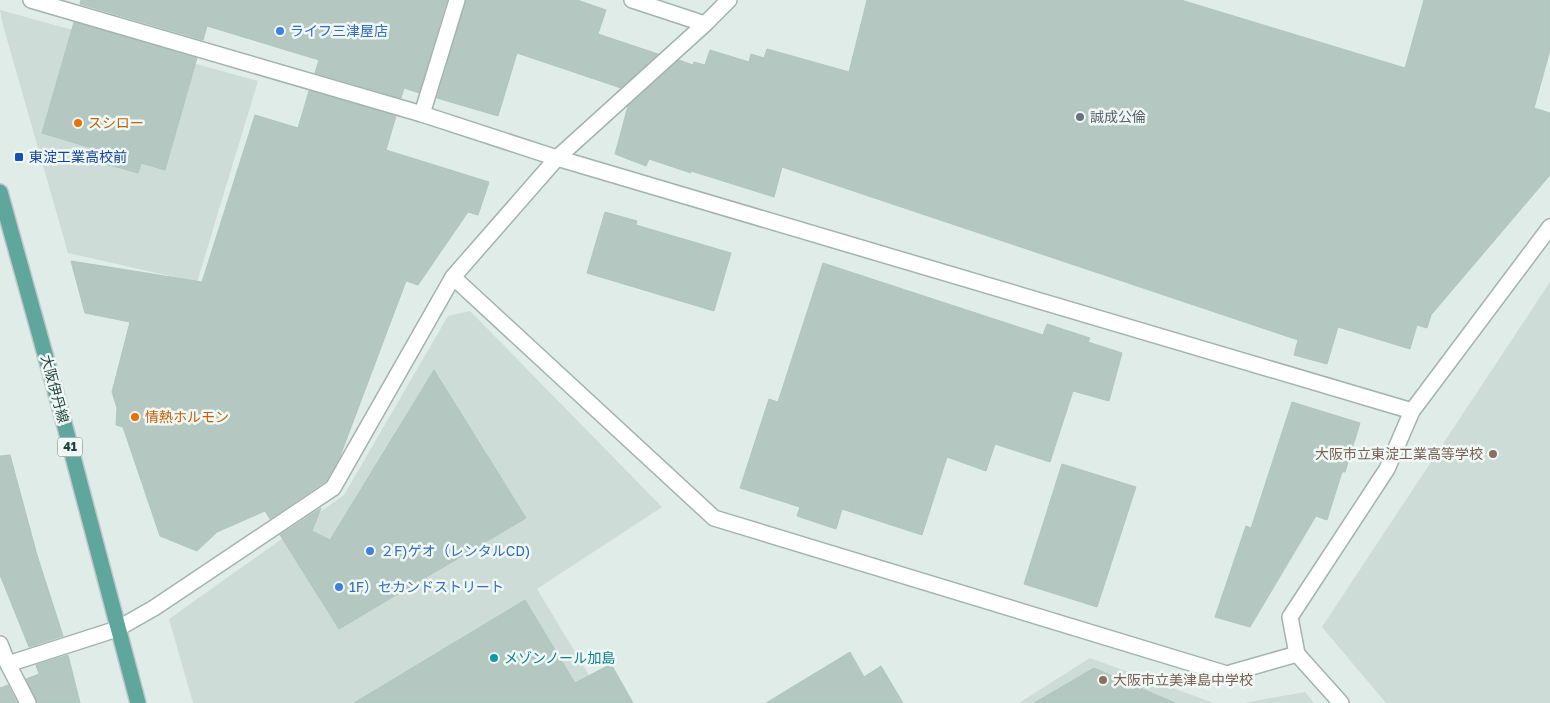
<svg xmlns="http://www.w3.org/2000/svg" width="1550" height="703" font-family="'Golos Text','Noto Sans JP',sans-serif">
  <rect width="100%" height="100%" fill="#dfece8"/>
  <!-- built -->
  <g fill="#cddcd7">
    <path d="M 0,10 L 258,81 L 197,282 L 68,253 L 3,25 Z"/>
    <path d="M 1550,282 L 1550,703 L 1386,703 L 1322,627 Z"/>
    <path d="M 470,311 L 662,507 L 537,589 L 606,703 L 193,703 L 169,619 L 344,495 L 448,316 Z"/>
    <path d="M 1090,658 L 1214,703 L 1019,703 Z"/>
    <path d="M 1305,692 L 1314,703 L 1243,703 Z"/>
  </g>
  <!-- building -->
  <g fill="#b4c7c1" stroke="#b1c6c0">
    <path d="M 81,0 L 447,0 L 419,93 L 404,88 L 401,98 L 315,73 L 319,60 L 207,26 L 203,40 L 80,4 Z"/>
    <path d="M 466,0 L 577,0 L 606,10 L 598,34 L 658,54 L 621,88 L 517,53 L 498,116 L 437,98 Z"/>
    <path d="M 867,0 L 1181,0 L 1405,68 L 1424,0 L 1550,0 L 1550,50 L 1534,108 L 1550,113 L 1550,175 L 1431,315 L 1427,328 L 1417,325 L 1410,349 L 1338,327 L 1327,364 L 1294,355 L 1298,340 L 782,167 L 774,197 L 691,171 L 691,173 L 649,159 L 646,166 L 615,154 L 628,106 L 679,60 L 693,65 L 694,62 L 705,65 L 710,50 L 749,62 L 751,54 L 764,58 L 767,49 L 849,72 Z"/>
    <path d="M 74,22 L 197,58 L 165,170 L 141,163 L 138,173 L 106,164 L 108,153 L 42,133 Z"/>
    <path d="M 309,91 L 396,116 L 386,150 L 489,182 L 478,215 L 468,212 L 418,285 L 406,281 L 339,459 L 326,481 L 270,519 L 265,511 L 217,532 L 197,551 L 160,536 L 123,427 L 116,425 L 117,408 L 112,392 L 130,322 L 85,313 L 71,261 L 202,282 L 255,115 L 298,128 Z"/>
    <path d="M 605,212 L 637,221 L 636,225 L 731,253 L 714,311 L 587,273 Z"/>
    <path d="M 823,263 L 1043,335 L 1047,324 L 1090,338 L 1088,342 L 1122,353 L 1109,401 L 1073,391 L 1050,462 L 995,444 L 986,471 L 947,457 L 922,535 L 842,509 L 836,529 L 797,516 L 800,507 L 740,488 L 769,399 L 778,402 Z"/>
    <path d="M 434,370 L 526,518 L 339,629 L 280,535 L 321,508 L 312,531 L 330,540 Z"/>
    <path d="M 1292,402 L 1360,423 L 1345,472 L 1342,472 L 1327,520 L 1316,516 L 1250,627 L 1215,617 L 1246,526 L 1251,528 Z"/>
    <path d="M 10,455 L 37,555 L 63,636 L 29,647 L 0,575 L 0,456 Z"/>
    <path d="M 1062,464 L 1136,487 L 1097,607 L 1024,584 Z"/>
    <path d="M 525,600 L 575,683 L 611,664 L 633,703 L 354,703 Z"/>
    <path d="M 850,652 L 864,677 L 881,666 L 903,703 L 766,703 Z"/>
    <path d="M 68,655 L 80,703 L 37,703 L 26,679 L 39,674 L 36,665 Z"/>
    <path d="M 1094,668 L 1175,703 L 1034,703 Z"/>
    <path d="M 8,685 L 17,703 L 0,703 L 0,688 Z"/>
  </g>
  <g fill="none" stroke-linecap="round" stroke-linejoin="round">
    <!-- street casing -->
    <g stroke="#a1b4b0" stroke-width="18">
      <g id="street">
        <path d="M 31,0 L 422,114 L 557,158 L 1412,411"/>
        <path d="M 632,0 L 705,24"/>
        <path d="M 422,114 L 457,0"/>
        <path d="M 453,277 L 714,518 L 1227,674 L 1297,654"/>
        <path d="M 0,644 L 8,664 L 28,703"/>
        <path d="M 8,664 L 117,629 L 154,608 L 333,488 L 453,277 L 557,158 L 705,24 L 729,0"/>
        <path d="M 1341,703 L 1297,654 L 1290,617 L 1387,469 L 1412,411 L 1550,227"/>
      </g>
    </g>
    <!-- primary casing -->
    <g stroke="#c0c9c8" stroke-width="18">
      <path id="primary" d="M 0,192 L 63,419 L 138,703"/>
    </g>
    <!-- street -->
    <use href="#street" stroke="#fff" stroke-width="15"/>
    <!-- primary -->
    <use href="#primary" stroke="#5fa69d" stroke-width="15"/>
  </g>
  <!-- markers -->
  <g fill="#3f7fe0" stroke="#f0f8f5" stroke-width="2">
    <circle cx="280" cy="31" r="5"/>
    <circle cx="370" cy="551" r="5"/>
    <circle cx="339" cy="587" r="5"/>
  </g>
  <circle fill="#6b7280" stroke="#f0f8f5" stroke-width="2" cx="1080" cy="117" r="5"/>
  <g fill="#e8710a" stroke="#f0f8f5" stroke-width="2">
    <circle cx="78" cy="123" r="5"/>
    <circle cx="135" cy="417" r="5"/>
  </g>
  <rect fill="#1a4fb4" stroke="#f0f8f5" stroke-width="2" x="14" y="152" width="10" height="10" rx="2.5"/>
  <g fill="#8d6e63" stroke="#f0f8f5" stroke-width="2">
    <circle cx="1493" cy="454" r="5"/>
    <circle cx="1103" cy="680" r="5"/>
  </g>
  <circle fill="#0f9aa8" stroke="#f0f8f5" stroke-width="2" cx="494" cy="658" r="5"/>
  <g text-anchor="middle" stroke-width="5" stroke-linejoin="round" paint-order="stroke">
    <!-- shield labels -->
    <rect fill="#f0f8f5" stroke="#5d7671" stroke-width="1" x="57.5" y="437.5" width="25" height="19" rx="4"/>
    <g font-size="12" font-weight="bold" fill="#1e3e39">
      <text x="70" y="451">41</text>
    </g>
    <!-- shop labels -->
    <g font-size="14" fill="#366cbe" stroke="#f0f8f5" text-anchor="start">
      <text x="290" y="36">ライフ三津屋店</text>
      <text x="380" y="556">２F)ゲオ（レンタルCD)</text>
      <text x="349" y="592">1F）セカンドストリート</text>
    </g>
    <!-- worship labels -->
    <g font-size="14" fill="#5b616d" stroke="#f0f8f5" text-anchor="start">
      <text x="1090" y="122">誠成公倫</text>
    </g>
    <!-- food labels -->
    <g font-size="14" fill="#c56008" stroke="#f0f8f5" text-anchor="start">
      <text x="88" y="128">スシロー</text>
      <text x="145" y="422">情熱ホルモン</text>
    </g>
    <!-- transit labels -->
    <g font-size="14" fill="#164399" stroke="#f0f8f5" text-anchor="start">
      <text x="29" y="162">東淀工業高校前</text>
    </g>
    <!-- street labels -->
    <g font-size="14" fill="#1e3e39" stroke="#f0f8f5">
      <text transform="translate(55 389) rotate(75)" y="5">大阪伊丹線</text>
    </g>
    <!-- education labels -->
    <g font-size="14" fill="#785e54" stroke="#f0f8f5" text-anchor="end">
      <text x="1483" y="459">大阪市立東淀工業高等学校</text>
      <text x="1113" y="685" text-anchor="start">大阪市立美津島中学校</text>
    </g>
    <!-- culture labels -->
    <g font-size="14" fill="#0d838f" stroke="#f0f8f5" text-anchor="start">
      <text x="504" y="663">メゾンノール加島</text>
    </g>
  </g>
</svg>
